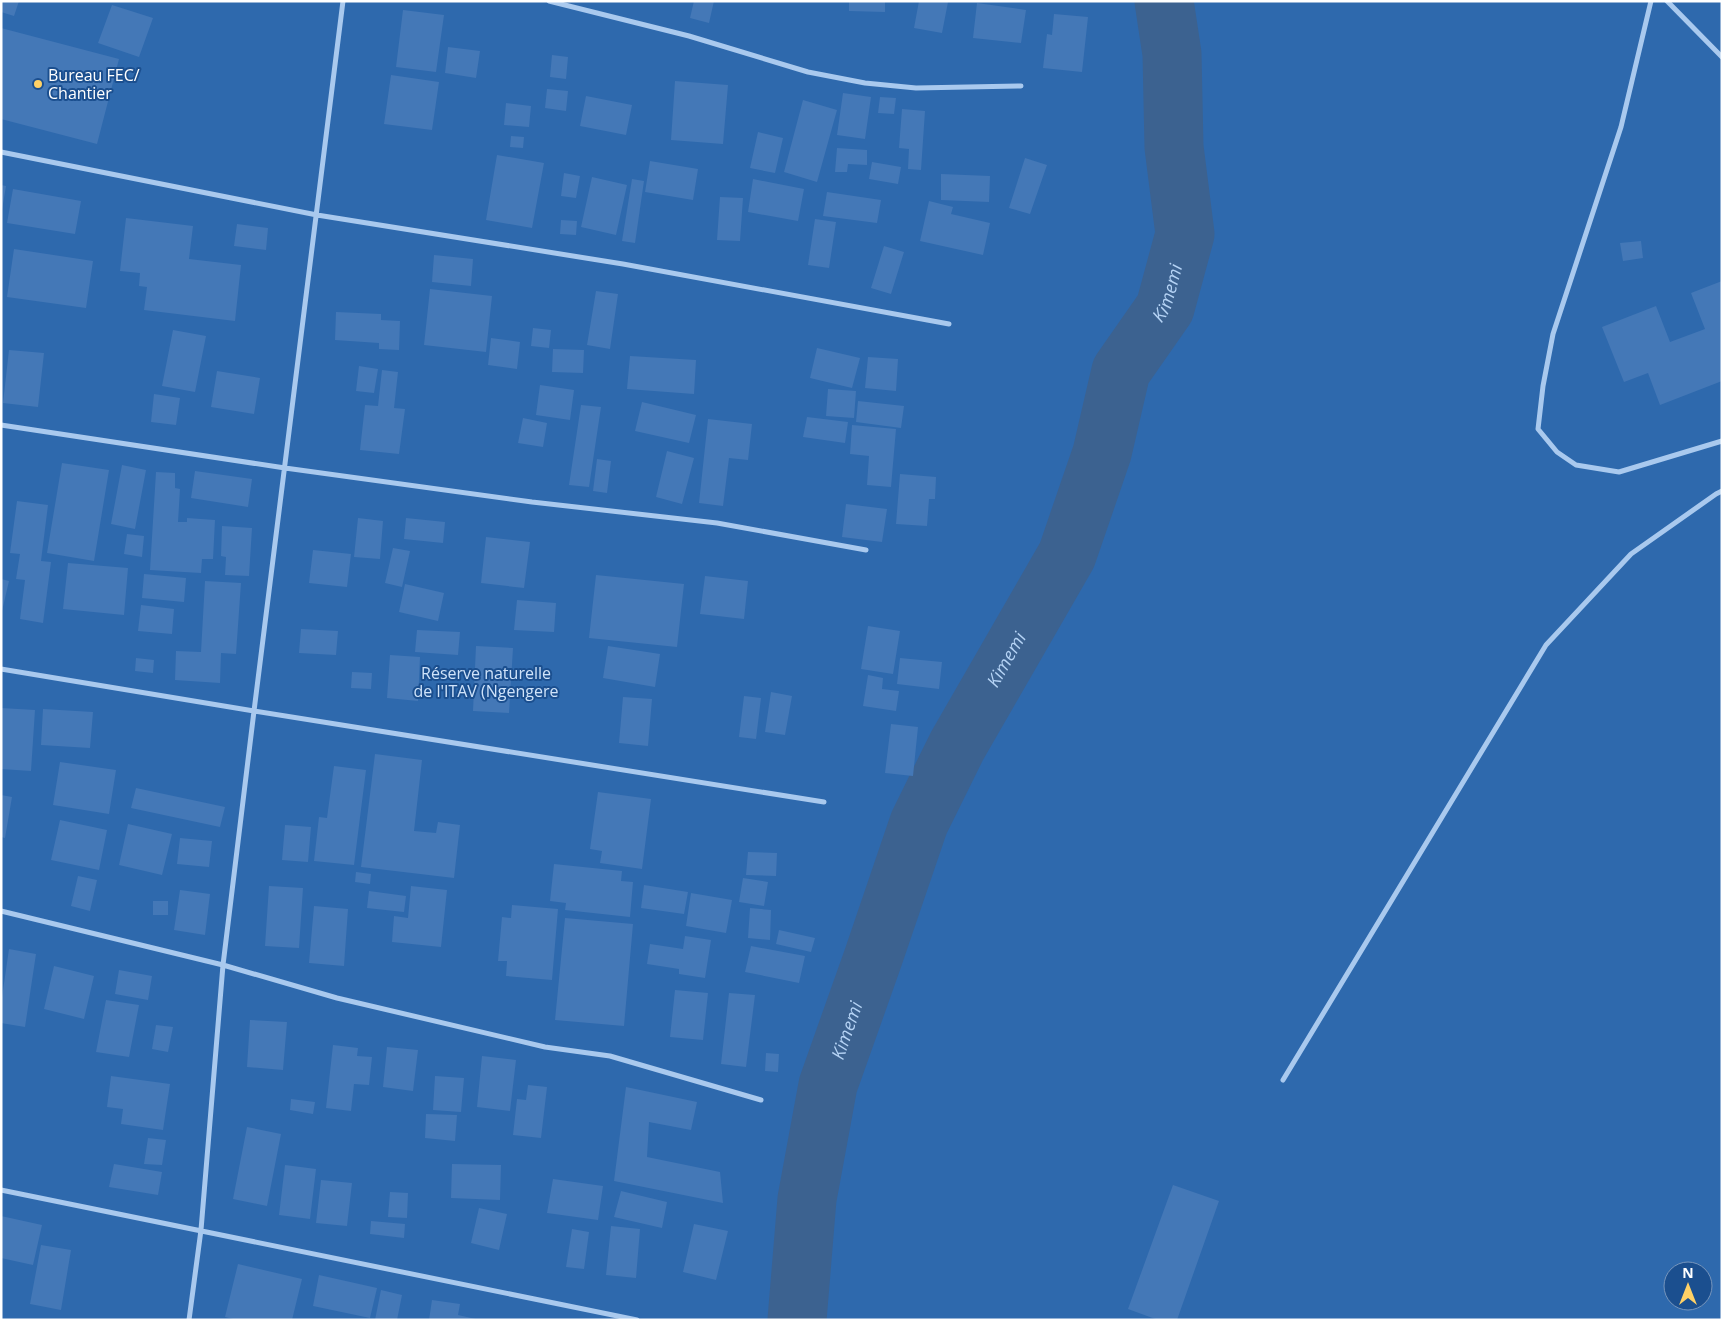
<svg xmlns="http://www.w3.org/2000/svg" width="1723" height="1321" viewBox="0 0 1723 1321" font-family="'Open Sans',sans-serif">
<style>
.green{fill:#2e69ad;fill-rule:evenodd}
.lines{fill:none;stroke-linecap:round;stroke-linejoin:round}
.river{stroke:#3c6290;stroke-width:59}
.building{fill:#4478b7}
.street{stroke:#a9c9ee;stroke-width:5}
.poi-dot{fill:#ffd166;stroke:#1b4f8f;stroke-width:2}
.labels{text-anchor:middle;stroke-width:4;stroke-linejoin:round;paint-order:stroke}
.poi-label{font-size:16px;fill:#fff;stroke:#1b4f8f;text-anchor:start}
.park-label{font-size:16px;fill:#cfe3fa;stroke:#1b4f8f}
.water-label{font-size:18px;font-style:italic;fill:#b5d3f5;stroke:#1b4f8f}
</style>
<rect width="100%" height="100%" fill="#1b4f8f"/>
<path class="green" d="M1,1h1721v1319h-1721zM1673,1271h30v30h-30z"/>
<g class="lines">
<path class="river" id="s1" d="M797,1320l10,-121 21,-114 45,-127 46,-135 38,-77 110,-191 35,-102 19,-82 44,-63 20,-74 -11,-87 -2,-93 -8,-53"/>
</g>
<path class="building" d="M1,1h18l-5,15 -13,-4z
M694,1h20l-5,22 -19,-5z
M849,1h36v11l-36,-1z
M919,1l29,1 -6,31 -28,-5z
M977,3l49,7 -5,33 -48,-5z
M112,5l41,13 -14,39 -41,-14z
M403,10l41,5 -8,57 -40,-5z
M1054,14l34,3 -6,55 -39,-4 4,-34 5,1z
M1,28l118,31 -22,85 -96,-25z
M448,47l32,4 -4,27 -31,-5z
M552,55l16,2 -2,22 -16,-2z
M391,75l48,7 -7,48 -48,-6z
M675,81l53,4 -5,59 -52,-4z
M547,89l21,2 -2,20 -21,-3z
M843,93l28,4 -6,42 -28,-4z
M586,96l46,9 -6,30 -46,-9z
M880,97l16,1 -2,16 -16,-1z
M803,100l34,10 -20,72 -33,-10z
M506,103l25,3 -2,21 -25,-2z
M902,109l23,2 -4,59 -13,-1 1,-20 -10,-1z
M758,132l25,6 -8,35 -25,-5z
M511,136l13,1 -1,11 -13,-1z
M837,148l30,2v15l-19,-1 -1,8h-12z
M497,155l47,8 -12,65 -46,-8z
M1025,158l22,7 -17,49 -21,-6z
M650,161l48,8 -5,31 -48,-8z
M872,162l29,5 -3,17 -29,-5z
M564,173l16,3 -4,22 -15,-2z
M941,174l49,2 -1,26 -48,-2z
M592,177l35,8 -11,50 -35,-8z
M632,179l12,2 -9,62 -13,-2z
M753,179l51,10 -6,32 -50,-9z
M1,185l5,1 -4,24h-1z
M13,189l68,12 -6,33 -68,-11z
M827,192l54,8 -4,23 -54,-7z
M720,197l23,1 -3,43 -23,-1z
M929,201l24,6 -2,7 39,9 -7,32 -63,-14z
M126,218l67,8 -4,33 52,6 -6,56 -91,-11 3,-23 -8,-1 1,-13 -20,-2z
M815,219l21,3 -7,46 -21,-3z
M561,220l16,1 -1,14 -16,-1z
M237,224l31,4 -2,22 -32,-4z
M1641,241l2,17 -20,3 -3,-18z
M884,246l20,6 -13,42 -20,-6z
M14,249l79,12 -7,47 -79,-11z
M434,255l39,4 -2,27 -39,-4z
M1722,281v100l-62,24 -12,-32 -24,9 -22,-55 54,-21 14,36 35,-13 -14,-36z
M430,289l62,7 -6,56 -62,-7z
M596,291l22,3 -8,55 -23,-4z
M336,312l45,2v6l19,1 -1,29 -20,-1v-6l-44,-3z
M533,328l18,2 -2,18 -18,-2z
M173,330l33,6 -11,56 -33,-6z
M491,338l29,4 -3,27 -29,-4z
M817,348l43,10 -8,30 -42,-10z
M553,349l31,1 -1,23 -31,-1z
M9,350l35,3 -6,54 -35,-4z
M630,356l66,4 -2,34 -67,-5z
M868,357l30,2 -2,32 -31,-3z
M359,366l19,3 -4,24 -18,-2z
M382,370l16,2 -4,36 11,1 -6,45 -39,-4 5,-45 13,1z
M217,371l43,7 -6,36 -43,-7z
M540,385l34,5 -4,30 -34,-5z
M828,389l28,2 -2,27 -28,-2z
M154,394l26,4 -4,27 -25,-3z
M858,401l46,5 -3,22 -45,-6z
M642,402l54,13 -7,28 -54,-12z
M581,405l20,2 -12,80 -20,-2z
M807,417l41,5 -3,21 -42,-6z
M523,418l24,5 -4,24 -25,-4z
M708,419l44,5 -4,36 -19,-2 -6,48 -24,-3z
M852,425l44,4 -5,58 -24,-2 2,-29 -19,-2z
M667,451l27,7 -12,46 -26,-7z
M597,459l14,2 -4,32 -14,-2z
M62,463l47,7 -15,91 -47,-8z
M122,465l24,5 -11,59 -24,-5z
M195,471l57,8 -4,28 -57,-9z
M156,472l19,1v15l5,1 -2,33h9v-4l28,2 -2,39h-11l-1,14 -51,-3z
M900,474l36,3 -1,22h-6l-2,27 -31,-2z
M17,501l31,4 -7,56 10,1 -8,61 -23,-4 5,-39 -9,-1 4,-25 -10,-1z
M846,504l41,5 -5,33 -40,-5z
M358,518l25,3 -3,38 -26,-2z
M406,518l39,4 -2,21 -39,-4z
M222,526l30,2 -3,48 -24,-1 1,-18 -5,-1z
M127,534l17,2 -2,21 -18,-3z
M486,537l44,5 -6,46 -43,-5z
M393,548l17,3 -8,36 -17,-4z
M313,550l38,4 -4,33 -38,-4z
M68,563l60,5 -4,47 -61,-6z
M144,574l42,4 -2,24 -42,-4z
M596,575l88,9 -7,63 -88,-9z
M705,576l43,5 -4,38 -44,-5z
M1,579l8,2 -7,30h-1z
M205,581l36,2 -5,71 -15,-1 -1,30 -45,-3 1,-29 25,1z
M405,584l39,9 -6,28 -39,-9z
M517,600l39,3 -2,29 -40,-2z
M141,605l33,4 -2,25 -34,-3z
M868,626l32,5 -7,43 -32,-5z
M301,629l37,2 -2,24 -37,-2z
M417,630l43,2 -2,23 -43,-3z
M476,646l37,2 -4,65 -36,-2z
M608,646l52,8 -5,33 -52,-9z
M390,655l30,2 -2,44 -31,-3z
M136,658l18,2 -1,13 -18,-2z
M900,658l42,4 -3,27 -42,-5z
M352,672l20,1 -1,16 -20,-1z
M868,675l15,3 -1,11 17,2 -3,20 -33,-5z
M771,692l21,4 -7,39 -20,-3z
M744,696l17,2 -5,41 -17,-2z
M623,697l29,2 -4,47 -29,-3z
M1,708l34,2 -4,61 -30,-2z
M43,709l50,3 -3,36 -49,-3z
M891,724l27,3 -5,49 -28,-3z
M375,754l47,6 -8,71 22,2 2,-11 22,3 -6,53 -93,-11z
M60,762l56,8 -7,44 -56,-9z
M334,766l32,4 -12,95 -40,-4 5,-44 8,1z
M136,788l89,19 -5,20 -89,-19z
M598,792l53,7 -9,70 -42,-6 2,-12 -12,-2z
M1,795l11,2 -7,41 -4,-1z
M60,820l47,10 -8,40 -48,-10z
M128,824l44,10 -10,41 -43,-10z
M285,825l26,2 -3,35 -26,-2z
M180,838l32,3 -3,26 -32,-3z
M748,852l29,1 -1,23 -30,-1z
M554,864l68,7 -1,10 12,1 -3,35 -65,-7 1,-7 -16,-2z
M356,872l15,2 -1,10 -15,-2z
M78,876l19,4 -7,31 -19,-5z
M743,878l25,4 -4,24 -25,-4z
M644,885l44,7 -4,22 -43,-6z
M269,886l34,2 -4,60 -34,-2z
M411,886l36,4 -6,57 -49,-5 2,-26 14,2z
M180,890l30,4 -5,41 -31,-5z
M369,891l37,5 -2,16 -37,-4z
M691,893l41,7 -6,33 -40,-7z
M153,901h15v14h-15z
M512,905l46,4 -6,71 -46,-4 1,-15h-9l4,-44 9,1z
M314,906l34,3 -4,57 -35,-3z
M750,908l21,2 -1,30 -22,-2z
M565,918l68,6 -9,102 -69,-6z
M779,930l36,8 -4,14 -35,-8z
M685,936l26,4 -6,38 -26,-4v-5l-32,-5 3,-20 33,5z
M751,946l54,10 -6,27 -54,-11z
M9,949l27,5 -11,73 -24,-4v-19z
M54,966l40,10 -10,43 -40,-10z
M119,970l33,6 -4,24 -33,-6z
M675,990l33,3 -5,47 -33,-3z
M729,993l26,2 -9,72 -25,-3z
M106,1000l33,5 -10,52 -33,-5z
M250,1020l37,2 -4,48 -36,-3z
M156,1025l17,2 -5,25 -16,-3z
M333,1045l25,3 -1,8 15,1 -3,28 -15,-1 -3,27 -25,-3z
M387,1047l31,3 -5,41 -30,-4z
M766,1053l13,1 -1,18 -13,-1z
M482,1056l34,4 -6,51 -33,-4z
M111,1076l59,8 -7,46 -42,-6 2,-15 -16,-2z
M435,1076l29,2 -3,34 -28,-2z
M528,1085l19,2 -6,51 -28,-3 4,-36 9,1z
M626,1087l71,15 -6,28 -42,-8 -2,35 73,15 3,31 -109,-22z
M291,1099l24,3 -2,12 -23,-4z
M426,1114l31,1 -2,26 -30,-3z
M247,1127l34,7 -14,72 -34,-7z
M148,1138l18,2 -4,25 -18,-1z
M114,1164l48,8 -4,23 -49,-8z
M452,1164l49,1 -1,35 -49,-2z
M285,1165l31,4 -6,50 -31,-4z
M553,1179l50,7 -5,34 -51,-7z
M321,1180l31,3 -5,43 -31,-3z
M1173,1185l46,16 -42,119h-19l-30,-11z
M621,1191l46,11 -5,26 -48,-11z
M390,1192l18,1 -1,25 -19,-1z
M479,1208l28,6 -8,36 -28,-7z
M1,1216l41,9 -9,40 -32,-7z
M371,1221l34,3 -1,14 -34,-4z
M694,1224l34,7 -12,49 -33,-8z
M611,1226l29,3 -4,49 -30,-3z
M572,1229l17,3 -5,37 -18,-2z
M41,1245l30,5 -10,60 -31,-6z
M238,1264l64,15 -10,41h-55l-12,-3z
M319,1275l58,13 -7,30 -57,-12z
M381,1290l21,5 -5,25h-22z
M432,1300l28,4 -2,11 22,5h-51z"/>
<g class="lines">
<path class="street" d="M549,1l140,35 119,36 57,11 51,5 105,-2
M1651,1l-30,126 -68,207 -10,52 -5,43 19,23 19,13 43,7 103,-31
M1667,1l55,56
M1,152l316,63 306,49 326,60
M1,425l284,43 247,34 185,21 149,27
M1,669l253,42 570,91
M1,911l222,54 114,33 208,49 65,9 151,44
M1283,1080l263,-435 85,-91 85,-60 6,-3
M1,1190l636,130
M189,1320l12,-90 22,-265 31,-254 89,-710"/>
</g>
<circle class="poi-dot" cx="38" cy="84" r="5"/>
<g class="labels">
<g class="poi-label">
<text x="48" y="81">Bureau FEC/<tspan x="48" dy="18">Chantier</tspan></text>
</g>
<g class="park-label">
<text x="486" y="679">Réserve naturelle<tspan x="486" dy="18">de l'ITAV (Ngengere</tspan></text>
</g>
<g class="water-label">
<text dy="6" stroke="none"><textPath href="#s1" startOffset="1105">Kimemi</textPath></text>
<text dy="6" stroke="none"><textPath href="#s1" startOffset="700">Kimemi</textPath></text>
<text dy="6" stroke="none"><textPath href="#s1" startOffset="295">Kimemi</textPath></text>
</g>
</g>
<rect width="1723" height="1321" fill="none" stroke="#ffffff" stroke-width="5"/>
<g transform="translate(1688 1286)"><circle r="24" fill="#1b4f8f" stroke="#7695bc"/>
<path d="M0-4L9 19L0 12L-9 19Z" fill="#ffd166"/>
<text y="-8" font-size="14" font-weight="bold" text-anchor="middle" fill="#ffffff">N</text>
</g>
</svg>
